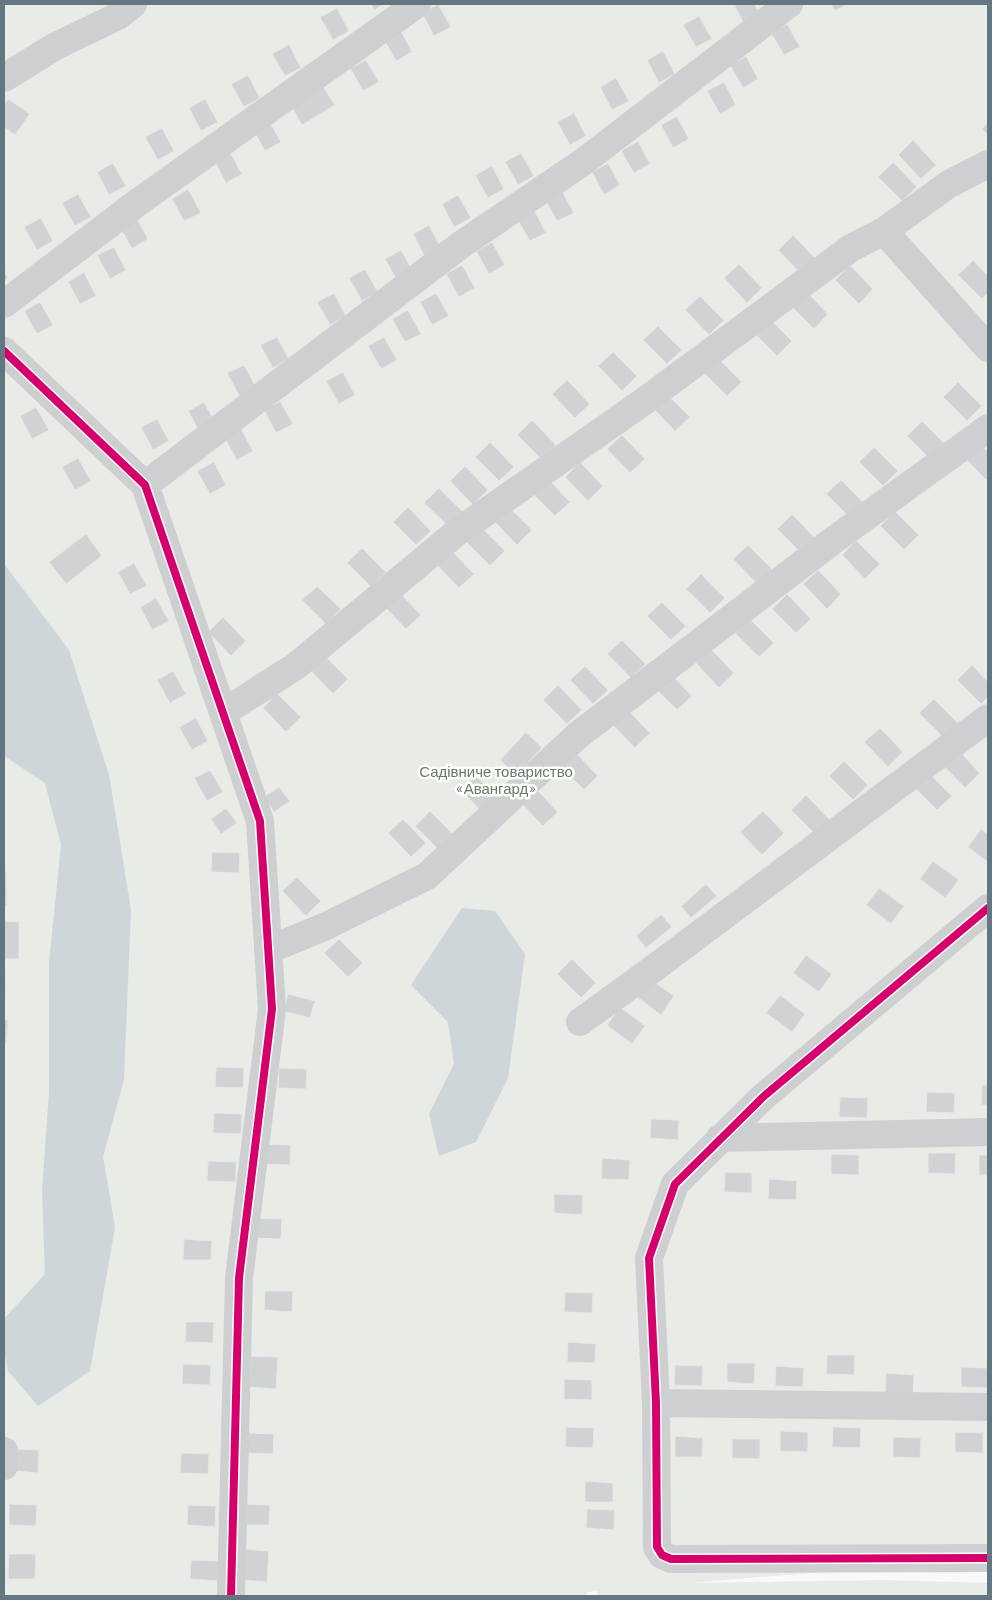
<svg xmlns="http://www.w3.org/2000/svg" width="992" height="1600" viewBox="0 0 992 1600" font-family="Barlow,sans-serif">
<style>
.green{fill:#e8ebe6}
.water{fill:#ced6d9}
.building{fill:#d0d2d3;stroke:#e8e8e8}
.lines{fill:none;stroke-linecap:round;stroke-linejoin:round}
.minor{stroke:#cecfd0;stroke-width:28}
.cycleway-casing{stroke:#fff;stroke-width:11}
.cycleway{stroke:#d6006c;stroke-width:8}
.labels{text-anchor:middle;stroke-width:5;stroke-linejoin:round;paint-order:stroke}
.park-label{font-size:15px;fill:#687a64;stroke:#fff}
</style>
<rect width="100%" height="100%" fill="#f9f9f9"/>
<path class="green" d="M4,4h984v1554l-298,25 194,-3 104,3v13h-391v-5l-10,1 -1,4h-582z"/>
<path class="water" d="M4,564l65,86 40,125 22,135 -7,169 -21,78 12,70 -25,144 -52,35 -30,-35 -4,-20v-32l41,-45 -3,-83 7,-99v-129l12,-118 -16,-62 -41,-27z
M462,908l33,3 30,43 -17,124 -32,64 -37,14 -10,-42 25,-50 -6,-42 -37,-37z"/>
<path class="building" d="M371,4h13l-10,6z
M438,4l13,23 -17,9 -12,-23z
M734,4h20l6,9 -17,9z
M831,4h17l-13,7z
M337,8l12,23 -16,9 -13,-23z
M699,16l13,23 -16,8 -13,-22z
M787,24l13,23 -16,8 -13,-22z
M400,29l12,23 -16,9 -13,-23z
M289,44l12,24 -16,8 -13,-22z
M663,51l12,23 -16,9 -12,-23z
M746,56l12,23 -15,9 -13,-23z
M366,60l13,22 -16,9 -13,-23z
M248,75l12,23 -16,9 -13,-23z
M616,78l13,23 -17,9 -12,-23z
M724,82l12,23 -16,9 -13,-23z
M322,85l13,20 -33,20 -12,-21z
M8,99l22,15 -15,21 -11,-8v-22z
M205,99l13,23 -17,9 -12,-23z
M574,113l12,23 -16,9 -13,-23z
M677,116l12,23 -16,9 -12,-23z
M268,119l13,23 -16,9 -13,-23z
M988,122v13l-6,-6z
M162,128l12,23 -16,9 -13,-23z
M913,140l23,25 -15,14 -23,-24z
M638,141l12,23 -16,9 -13,-22z
M230,152l12,22 -16,9 -12,-23z
M521,153l13,23 -16,9 -13,-23z
M893,162l24,25 -15,14 -24,-24z
M113,163l13,23 -17,9 -12,-23z
M608,163l12,22 -16,10 -12,-23z
M492,166l12,23 -16,9 -13,-23z
M188,189l13,24 -17,8 -12,-22z
M561,189l13,24 -17,8 -12,-22z
M78,194l13,23 -16,9 -13,-23z
M458,195l13,23 -17,9 -12,-23z
M534,209l12,24 -16,8 -13,-22z
M136,217l12,22 -16,10 -13,-24z
M41,218l12,23 -16,9 -13,-23z
M429,225l12,23 -16,9 -12,-23z
M793,235l23,24 -15,15 -23,-24z
M492,242l13,23 -16,9 -13,-23z
M114,247l12,23 -16,9 -13,-24z
M401,250l13,23 -16,9 -13,-23z
M973,260l15,16v17l-6,6 -24,-24z
M739,264l23,24 -15,15 -23,-25z
M462,265l13,23 -16,9 -13,-23z
M850,265l23,24 -14,15 -24,-24z
M365,269l13,23 -16,9 -13,-23z
M4,270l4,8 -4,3z
M84,272l12,24 -16,8 -12,-22z
M805,290l23,24 -14,15 -24,-24z
M334,293l12,23 -16,9 -13,-23z
M436,293l13,23 -17,9 -12,-23z
M700,296l24,24 -15,15 -24,-25z
M40,302l13,23 -16,9 -13,-23z
M408,310l13,24 -16,8 -13,-23z
M768,317l24,24 -15,15 -24,-24z
M658,326l24,24 -15,14 -24,-24z
M277,337l12,22 -16,9 -13,-23z
M384,337l13,23 -16,9 -13,-23z
M613,352l24,24 -15,15 -24,-25z
M718,358l24,24 -15,14 -24,-24z
M244,365l12,22 -16,10 -13,-24z
M343,372l12,23 -16,9 -13,-23z
M567,380l23,24 -15,14 -23,-24z
M958,382l24,24 -15,15 -24,-24z
M666,393l24,24 -15,14 -23,-24z
M280,401l13,23 -17,9 -12,-23z
M204,402l13,24 -16,8 -13,-23z
M36,407l13,23 -17,9 -12,-23z
M157,419l12,22 -16,9 -12,-23z
M532,420l24,25 -15,14 -24,-24z
M922,421l24,24 -15,15 -24,-24z
M241,428l12,23 -16,9 -13,-23z
M622,435l23,24 -15,14 -23,-24z
M978,441l10,11v26l-2,2 -23,-24z
M490,442l24,25 -15,14 -24,-24z
M874,447l24,24 -15,15 -24,-24z
M78,458l13,23 -16,9 -13,-23z
M214,462l12,23 -16,9 -13,-23z
M580,462l23,24 -15,15 -23,-24z
M465,466l23,24 -15,15 -23,-24z
M546,477l24,25 -15,14 -24,-24z
M841,480l24,24 -15,14 -24,-24z
M439,488l24,24 -15,14 -24,-23z
M508,506l24,24 -15,15 -23,-24z
M408,507l23,24 -15,14 -23,-23z
M895,511l24,24 -15,15 -24,-24z
M792,514l23,24 -14,15 -24,-24z
M481,527l24,24 -15,15 -24,-24z
M86,534l16,22 -36,28 -17,-22z
M856,540l24,24 -15,15 -23,-24z
M748,545l24,24 -15,15 -24,-25z
M362,548l24,24 -15,15 -24,-24z
M451,550l23,24 -15,14 -23,-24z
M134,563l13,23 -17,8 -12,-22z
M818,570l23,24 -14,15 -24,-25z
M701,574l24,24 -15,15 -24,-24z
M317,586l24,23 -15,15 -24,-24z
M398,591l23,24 -15,14 -23,-24z
M787,594l24,25 -15,14 -24,-24z
M156,598l13,23 -17,9 -12,-23z
M662,602l24,24 -15,14 -24,-24z
M223,617l23,24 -15,15 -23,-24z
M750,619l24,24 -15,14 -24,-24z
M622,640l24,24 -15,14 -24,-24z
M711,649l23,24 -15,15 -23,-25z
M324,655l24,24 -15,15 -23,-24z
M972,665l16,17v15l-7,7 -24,-24z
M585,666l23,24 -15,14 -23,-24z
M173,671l13,23 -16,9 -13,-23z
M669,672l23,24 -15,14 -24,-24z
M558,685l24,25 -15,14 -24,-24z
M277,693l24,24 -15,15 -23,-24z
M934,699l24,24 -15,14 -24,-24z
M627,709l23,24 -15,15 -23,-24z
M196,718l12,23 -16,9 -13,-23z
M880,728l23,24 -15,15 -24,-25z
M526,732l16,16 -26,27 -16,-15z
M957,749l23,24 -15,15 -23,-24z
M575,752l23,24 -14,14 -24,-24z
M844,761l24,24 -15,15 -24,-24z
M210,770l13,22 -16,9 -13,-23z
M928,772l24,24 -15,14 -24,-24z
M476,776l24,24 -15,15 -23,-24z
M279,787l11,14 -16,11 -10,-15z
M535,788l23,24 -15,14 -23,-24z
M806,795l24,25 -15,14 -24,-24z
M226,808l11,15 -16,11 -10,-15z
M430,811l24,24 -15,15 -24,-24z
M763,811l21,22 -22,22 -22,-23z
M403,819l23,24 -15,14 -23,-24z
M981,829l7,5v28l-20,-15z
M212,852l28,1 -1,20 -28,-1z
M933,861l26,19 -14,18 -25,-19z
M4,871h2l1,35h-3z
M297,877l24,24 -15,15 -24,-25z
M706,884l11,12 -26,22 -10,-12z
M879,888l25,18 -13,18 -25,-19z
M661,914l11,13 -26,21 -10,-12z
M4,921l15,1v37h-15z
M339,939l24,24 -15,14 -24,-24z
M806,955l26,19 -13,18 -26,-19z
M572,959l24,24 -15,15 -24,-24z
M4,967l2,25h-2z
M649,978l25,18 -13,19 -25,-19z
M288,994l27,7 -5,17 -27,-7z
M780,995l25,19 -13,18 -26,-19z
M620,1007l25,19 -13,18 -25,-19z
M4,1019l4,1 -2,23 -2,-1z
M216,1067l28,1 -1,20 -28,-1z
M279,1068l28,1 -1,20 -28,-1z
M982,1085h6v20h-7z
M927,1092l28,1 -1,20 -28,-1z
M840,1097l28,1 -1,20 -28,-1z
M214,1113l28,1 -1,20 -28,-1z
M651,1119l28,1 -1,20 -28,-2z
M263,1144l28,1 -1,20 -28,-1z
M928,1153h28l-1,21 -27,-1z
M831,1154l28,1v20l-28,-1z
M979,1155h9v20h-9z
M602,1158l28,2 -1,20 -28,-1z
M208,1161l28,1v20l-29,-1z
M725,1172l27,1v20l-28,-1z
M769,1179l28,2 -1,19 -28,-1z
M554,1194l29,1 -1,20 -28,-2z
M254,1218l28,1 -1,20 -28,-1z
M184,1239l28,2 -1,19h-28z
M265,1291h28l-1,21 -28,-2z
M565,1292l28,1 -1,20 -28,-1z
M186,1322h28l-1,21 -28,-1z
M568,1342l28,2 -1,19 -28,-1z
M827,1355h28l-1,20 -28,-1z
M251,1356l27,1 -2,32 -27,-2z
M727,1363h28l-1,21 -27,-2z
M183,1364l28,1 -1,20 -28,-1z
M675,1365l28,1 -1,20 -28,-1z
M776,1366l28,2 -1,19 -28,-1z
M961,1367l27,1v20l-27,-1z
M886,1373l28,2 -1,19 -28,-1z
M564,1379l28,1v20l-28,-1z
M566,1427l28,1 -1,20 -28,-1z
M833,1427l28,1 -1,20 -28,-1z
M780,1431l28,1v20l-28,-1z
M955,1432l28,1v20l-28,-1z
M246,1433l28,1 -1,20 -28,-1z
M675,1436l28,2 -1,19h-27z
M893,1437l28,1 -1,20 -27,-1z
M732,1439h28v20l-28,-1z
M16,1449l23,1 -1,23 -24,-2z
M181,1453l28,1 -1,20 -28,-1z
M585,1481l28,2v19h-28z
M9,1504l28,1 -1,21 -27,-1z
M242,1504l28,1 -1,20h-27z
M188,1505l28,1 -1,21 -28,-2z
M587,1509l28,1 -1,20 -28,-2z
M242,1549l27,2 -2,31 -27,-2z
M9,1554h27l-1,25h-27z
M191,1560l28,1 -1,20 -28,-2z"/>
<g class="lines">
<path class="minor" d="M4,78l50,-31 64,-31 15,-12
M884,231l65,-47 39,-20
M4,304l133,-101 280,-199
M4,351l141,134 115,336 12,188 -33,269 -8,318
M145,485l317,-241 121,-82 206,-158
M224,712l72,-46 160,-133 187,-131 208,-154 33,-17 104,117
M988,908l-225,189 -88,87 -26,74 7,145 1,144 5,8 9,4 317,-1
M268,950l56,-23 103,-51 150,-140 254,-194 157,-114
M580,1022l77,-56 331,-248
M720,1138l268,-6
M656,1403l332,4
M4,1451v15"/>
<g class="cycleway-casing">
<path id="cycleway" d="M4,351l141,134 115,336 12,188 -33,269 -8,318
M988,908l-225,189 -88,87 -26,74 7,145 1,144 5,8 9,4 317,-1"/>
</g>
<use href="#cycleway" class="cycleway"/>
</g>
<g class="labels">
<g class="park-label">
<text x="496" y="777">Садівниче товариство<tspan x="496" dy="17">«Авангард»</tspan></text>
</g>
</g>
<rect width="992" height="1600" fill="none" stroke="#657683" stroke-width="10"/>
</svg>
